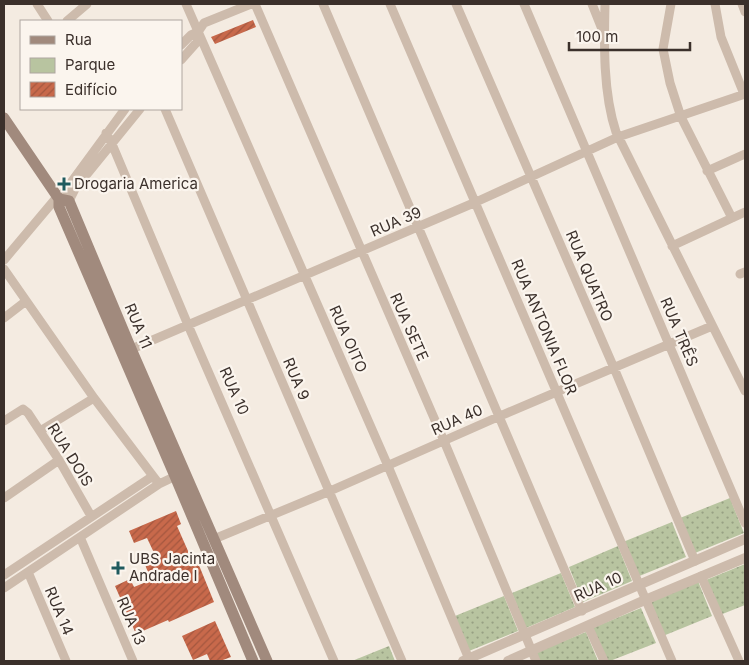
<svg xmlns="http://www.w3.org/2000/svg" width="749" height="665" viewBox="0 0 749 665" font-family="Inter,sans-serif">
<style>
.green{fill:url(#green-dots)}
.building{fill:url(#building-hatch)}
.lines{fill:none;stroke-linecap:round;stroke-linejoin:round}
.minor{stroke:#cdbbac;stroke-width:9}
.tertiary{stroke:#cdbbac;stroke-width:10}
.secondary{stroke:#a18a7d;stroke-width:11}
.poi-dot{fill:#1f5a5e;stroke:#fbf5ee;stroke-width:2}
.labels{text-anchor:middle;stroke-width:4.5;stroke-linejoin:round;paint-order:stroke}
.poi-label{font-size:15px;fill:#3b302b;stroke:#fbf5ee;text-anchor:start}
.street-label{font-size:15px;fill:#3b302b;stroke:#fbf5ee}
</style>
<defs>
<pattern id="green-dots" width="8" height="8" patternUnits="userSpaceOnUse" patternTransform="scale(1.25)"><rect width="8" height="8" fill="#b8c4a0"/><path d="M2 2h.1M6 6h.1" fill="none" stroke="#97a083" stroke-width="1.8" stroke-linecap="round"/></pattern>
<pattern id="building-hatch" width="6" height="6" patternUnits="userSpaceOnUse" patternTransform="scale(1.25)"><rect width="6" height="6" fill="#c8694b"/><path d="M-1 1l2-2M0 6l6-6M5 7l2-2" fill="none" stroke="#a4573f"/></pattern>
</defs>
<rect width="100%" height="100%" fill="#f4ebe1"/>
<path class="green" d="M730,498l14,35 -49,20 -15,-35z
M672,522l14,35 -49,20 -14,-35z
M618,546l14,35 -49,21 -14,-35z
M745,564v41l-25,10 -14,-35z
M561,573l14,34 -49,21 -14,-35z
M698,581l14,35 -49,20 -14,-35z
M504,596l14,35 -49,20 -14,-35z
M641,608l15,35 -46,18h-5l-13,-33z
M586,632l12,29h-58l-4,-9z
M389,646l6,15h-43z"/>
<path class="building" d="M253,20l3,7 -41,17 -4,-7z
M176,511l5,13 -4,2 15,34 4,-2 18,44 -45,20 -1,-2 -32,14 -21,-48 15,-7 4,8 17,-7 -7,-18 12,-5 -9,-19 -13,5 -5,-12z
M215,621l16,36 -11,4h-10l-3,-7 -14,6 -11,-24z"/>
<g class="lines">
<path class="minor" d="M37,4l11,17
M186,4l202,462 81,193
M255,4l189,437 92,220
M323,4l259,607
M390,4l282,657
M456,4l158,364 81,193
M524,4l221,519
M592,4l10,25
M605,4c-1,40 -2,89 11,128l129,259
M671,4l-8,45 7,34 11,34 51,101
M715,4l6,33 23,57
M742,4l3,8
M67,21l20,-17
M198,32l6,-9 47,-19
M181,45l10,-10 7,-3
M181,60l16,-18 1,-10
M165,109l237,552
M106,133l6,11 76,181 146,336
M707,171l38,-17
M59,199l66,-90
M69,201l6,-12 65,-80
M672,246l73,-34
M4,260l53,-63
M4,269l90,129 65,86
M740,274l5,-2
M4,318l22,-17
M127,351l349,-149 142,-65 127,-43
M4,421l19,-12 5,4 31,47 32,56
M40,431l54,-33
M4,498l55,-38
M80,537l53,124
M214,539l116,-48 170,-75 212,-90
M28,572l38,89
M4,575l149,-99
M701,576l38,85
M4,588l155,-104 21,-10
M588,626l16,35"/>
<path class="tertiary" d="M463,661l282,-122
M508,661l137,-61 100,-42"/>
<path class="secondary" d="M4,118l55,81
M59,199l10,2 62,148 136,312
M59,199v8l116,269 78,185"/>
</g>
<g class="poi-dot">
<path d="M61.5 176.5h5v5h5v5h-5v5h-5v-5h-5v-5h5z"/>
<path d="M115.5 560.5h5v5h5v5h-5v5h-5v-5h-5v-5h5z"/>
</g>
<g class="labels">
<g class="poi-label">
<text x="74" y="189">Drogaria America</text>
<text x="129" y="564">UBS Jacinta<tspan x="129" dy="17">Andrade I</tspan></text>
</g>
<g class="street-label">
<text transform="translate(396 222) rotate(-23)" y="5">RUA 39</text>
<text transform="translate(589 276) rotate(67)" y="5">RUA QUATRO</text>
<text transform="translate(138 326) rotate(67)" y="5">RUA 11</text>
<text transform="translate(409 327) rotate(66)" y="5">RUA SETE</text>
<text transform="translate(544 327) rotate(67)" y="5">RUA ANTONIA FLOR</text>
<text transform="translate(679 332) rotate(67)" y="5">RUA TRÊS</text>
<text transform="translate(348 339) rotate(66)" y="5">RUA OITO</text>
<text transform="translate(296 379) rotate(67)" y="5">RUA 9</text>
<text transform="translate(234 391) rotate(66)" y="5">RUA 10</text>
<text transform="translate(457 420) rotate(-24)" y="5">RUA 40</text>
<text transform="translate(70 455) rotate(58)" y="5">RUA DOIS</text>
<text transform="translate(598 587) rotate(-24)" y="5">RUA 10</text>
<text transform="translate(59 611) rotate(67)" y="5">RUA 14</text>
<text transform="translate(131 621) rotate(67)" y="5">RUA 13</text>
</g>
</g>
<rect width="749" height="665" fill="none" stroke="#3b302b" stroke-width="10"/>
<rect x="20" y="20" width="162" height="90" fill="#fbf5ee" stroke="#aea6a0"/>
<rect x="30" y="36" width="25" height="8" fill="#a18a7d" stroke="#aea6a0"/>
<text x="65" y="45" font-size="15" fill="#3b302b">Rua</text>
<rect x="30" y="58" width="25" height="15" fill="#b8c4a0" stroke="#aea6a0"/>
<text x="65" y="70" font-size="15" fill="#3b302b">Parque</text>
<rect x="30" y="82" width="25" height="15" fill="url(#building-hatch)" stroke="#aea6a0"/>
<text x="65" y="95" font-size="15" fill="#3b302b">Edifício</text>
<path d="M569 42v8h121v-8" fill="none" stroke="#3b302b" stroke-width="2.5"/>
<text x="576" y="42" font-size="15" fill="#3b302b" stroke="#fbf5ee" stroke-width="4" paint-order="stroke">100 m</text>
</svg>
